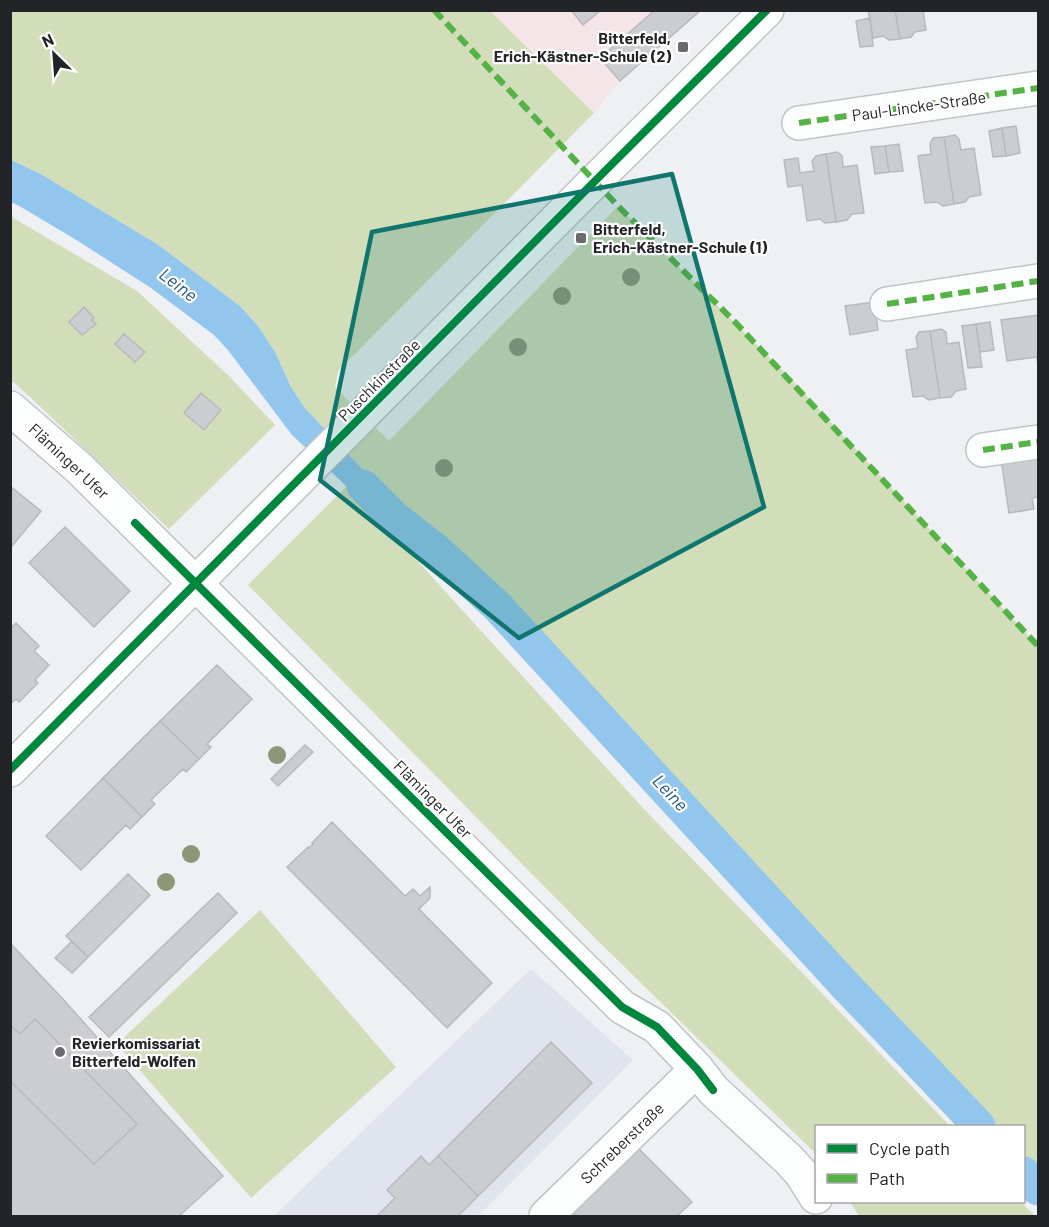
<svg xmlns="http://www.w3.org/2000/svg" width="1049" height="1227" viewBox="0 0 1049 1227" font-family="Barlow,sans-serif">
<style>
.built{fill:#dfe4ee}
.industrial{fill:#f4e6e8}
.green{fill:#d2ddb9}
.water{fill:#92c6ec}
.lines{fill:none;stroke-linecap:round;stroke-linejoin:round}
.canal{stroke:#92c6ec;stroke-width:33}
.building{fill:#cbcdd0;stroke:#b8b9bc;stroke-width:1.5}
.minor-casing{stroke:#c2c3c7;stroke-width:36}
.minor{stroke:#fcfdfd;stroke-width:33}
.quiet{stroke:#55b245;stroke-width:6;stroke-dasharray:12 6;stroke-linecap:butt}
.cycleway-casing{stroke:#fff;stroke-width:11}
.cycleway{stroke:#00873e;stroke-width:8}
.tree{fill:#8f9678}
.marked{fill:#0f766e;fill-opacity:0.2;stroke:#0f766e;stroke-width:4.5;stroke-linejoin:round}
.poi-dot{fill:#6a6b6f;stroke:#fff;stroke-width:2}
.labels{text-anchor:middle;stroke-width:4.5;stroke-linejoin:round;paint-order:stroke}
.poi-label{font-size:16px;font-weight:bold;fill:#232427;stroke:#fff;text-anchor:start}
.street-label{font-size:16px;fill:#232427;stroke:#fff}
.water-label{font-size:18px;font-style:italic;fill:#23587c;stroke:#fff}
</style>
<rect width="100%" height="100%" fill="#eef0f4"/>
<path class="built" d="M531,969l102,91 -155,156h-204z"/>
<path class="industrial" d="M490,11h211l-81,70 -26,32z"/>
<path class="green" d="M11,11h479l104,102 -256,258 -3,16 54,54 229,-235 170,170 250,270v543l-14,-16v-47h-45l-440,-467 -235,-252 -13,-20 -16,-35 -17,-26 -18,-20 -83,-62 -118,-71 -28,-13z
M10,216l127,75 93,86 45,48 -106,104 -141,-134 -17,-15z
M348,485l295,323 307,318h-134v28l-220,-215 -348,-354z
M260,910l136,157 -145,131 -134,-154z
M850,1202h171l14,14h-176z"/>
<path class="water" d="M11,160l28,13 118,71 83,62 18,20 17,26 16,35 13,20 60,64 39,37 -18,17 -42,-42 -51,-48 -64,-85 -14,-15 -63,-47 -73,-47 -57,-34 -10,-5z"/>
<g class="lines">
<path class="canal" d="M363,486l31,31 41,32 62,57 347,378 135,142
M1024,1173l14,16"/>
</g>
<path class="building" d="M571,10h30l-18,15z
M655,10h46l-81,71 -20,-23z
M868,10h27l5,29 -11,1 -6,-4 -10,2z
M895,10h28l3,20 -11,2 -4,5 -11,2z
M870,18l3,28 -13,1 -4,-26z
M1016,126l4,27 -14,3 -4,-28z
M1002,128l4,28 -13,1 -4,-26z
M955,135l4,4 2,11 13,-2 7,47 -12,2 -4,5 -11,2 -10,-67z
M944,137l10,67 -11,2 -6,-4 -12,1 -7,-47 13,-2 -1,-10 3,-6z
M899,144l4,27 -14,1 -4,-26z
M885,146l4,26 -14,2 -4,-27z
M837,152l5,4 1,11 14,-2 7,48 -12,1 -5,6 -11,2 -10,-68z
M826,154l10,68 -11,1 -5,-4 -13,2 -5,-36 -14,2 -4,-27 14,-2 2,15 14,-2 -2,-10 4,-5z
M874,302l4,28 -28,5 -5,-29z
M84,307l10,11 -2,2 4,4 -14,11 -13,-13z
M1038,315v52l-1,-10 -30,4 -6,-41z
M990,322l4,28 -14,2 -4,-28z
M976,324l6,43 -14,1 -6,-42z
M941,329l5,3 1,12 12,-2 7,47 -10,2 -5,6 -11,1 -10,-67z
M930,331l10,67 -11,2 -6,-4 -10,1 -7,-47 12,-2 -2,-11 3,-5z
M124,334l21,18 -10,10 -20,-18z
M201,393l20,17 -17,20 -20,-17z
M1038,454v43l-6,1 2,11 -25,4 -8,-54z
M10,486l31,25 -29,35 -2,-1z
M65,527l65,64 -36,36 -65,-64z
M16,623l23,23 -5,5 15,14 -14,15 3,3 -19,19 -3,-3 -6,5v-75z
M217,665l35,34 -45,45 4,3 -12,12 -39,-38z
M160,721l39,38 -13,13 -3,-3 -32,31 4,4 -13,13 -39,-39z
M305,745l8,7 -35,34 -7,-7z
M103,778l39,39 -12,12 -4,-4 -45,45 -35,-34z
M332,822l73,74 8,-7 7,7 10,-9v11l-11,11 73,74 -45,45 -160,-161 21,-20 1,1 4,-4 -1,-1z
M128,874l22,21 -62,62 -22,-21z
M218,893l19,20 -128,124 -20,-20z
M72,941l16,16 -16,16 -17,-15z
M10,943l52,55 96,108 65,70 -44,40h-169z
M35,1019l102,105 -43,40 -84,-83v-56l10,9z
M551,1042l41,41 -114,113 -40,-40z
M638,1148l54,54 -15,14h-100l-4,-3z
M421,1156l8,9 9,-9 40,40 -20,20h-81l18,-18 -8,-8z"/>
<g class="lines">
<g class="minor-casing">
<path id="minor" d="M799,123l239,-35
M887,304l151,-23
M10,408l69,60 543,539 35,20 40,42 16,21 75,69 13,14 15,24
M983,450l55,-8
M10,770l585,-589 172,-171
M546,1216l151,-147"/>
</g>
<use href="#minor" class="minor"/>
<path class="quiet" d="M434,10l184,196 117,116 303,324
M799,123l239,-35
M887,304l151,-23
M983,450l55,-8"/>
<g class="cycleway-casing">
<path id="cycleway" d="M135,523l487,484 35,20 40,42 16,21
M10,770l585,-589 172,-171"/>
</g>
<use href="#cycleway" class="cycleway"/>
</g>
<g class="tree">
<circle cx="631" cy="277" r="9"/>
<circle cx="562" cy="296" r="9"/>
<circle cx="518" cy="347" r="9"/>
<circle cx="444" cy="468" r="9"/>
<circle cx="277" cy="755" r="9"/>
<circle cx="191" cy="854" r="9"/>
<circle cx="166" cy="882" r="9"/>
</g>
<path class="marked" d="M672,174l92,333 -245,131 -199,-158 52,-248z"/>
<g class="poi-dot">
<rect x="677" y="41" width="12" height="12" rx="3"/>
<rect x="575" y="232" width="12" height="12" rx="3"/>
<circle cx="60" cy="1052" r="6"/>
</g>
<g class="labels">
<g class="poi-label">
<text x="671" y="44" text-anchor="end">Bitterfeld,<tspan x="671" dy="18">Erich-Kästner-Schule (2)</tspan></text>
<text x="593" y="235">Bitterfeld,<tspan x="593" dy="18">Erich-Kästner-Schule (1)</tspan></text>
<text x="72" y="1049">Revierkomissariat<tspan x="72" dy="18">Bitterfeld-Wolfen</tspan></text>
</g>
<g class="street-label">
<text transform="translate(919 106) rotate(-8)" y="6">Paul-Lincke-Straße</text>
<text transform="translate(379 380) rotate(-45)" y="6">Puschkinstraße</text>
<text transform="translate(69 461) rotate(43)" y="6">Fläminger Ufer</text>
<text transform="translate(433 799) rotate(45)" y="6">Fläminger Ufer</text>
<text transform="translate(622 1143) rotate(-44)" y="6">Schreberstraße</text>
</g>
<g class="water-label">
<text transform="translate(178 285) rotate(38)" y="6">Leine</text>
<text transform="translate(670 793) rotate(47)" y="6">Leine</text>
</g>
</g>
<rect width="1049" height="1227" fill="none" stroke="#232427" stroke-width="24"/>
<rect x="815" y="1125" width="210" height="78" fill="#ffffff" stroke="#a7a7a9" stroke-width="1.5"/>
<rect x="827" y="1144" width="30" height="9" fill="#00873e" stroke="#a7a7a9" stroke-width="1.5"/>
<text x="869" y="1155" font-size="18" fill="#232427">Cycle path</text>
<rect x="827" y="1174" width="30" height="9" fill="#55b245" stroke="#a7a7a9" stroke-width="1.5"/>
<text x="869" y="1185" font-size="18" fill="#232427">Path</text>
<g transform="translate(54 54) rotate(335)" stroke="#ffffff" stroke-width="4.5" paint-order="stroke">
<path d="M0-4.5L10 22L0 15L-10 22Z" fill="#232427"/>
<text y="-9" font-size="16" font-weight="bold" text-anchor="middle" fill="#232427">N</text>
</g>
</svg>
